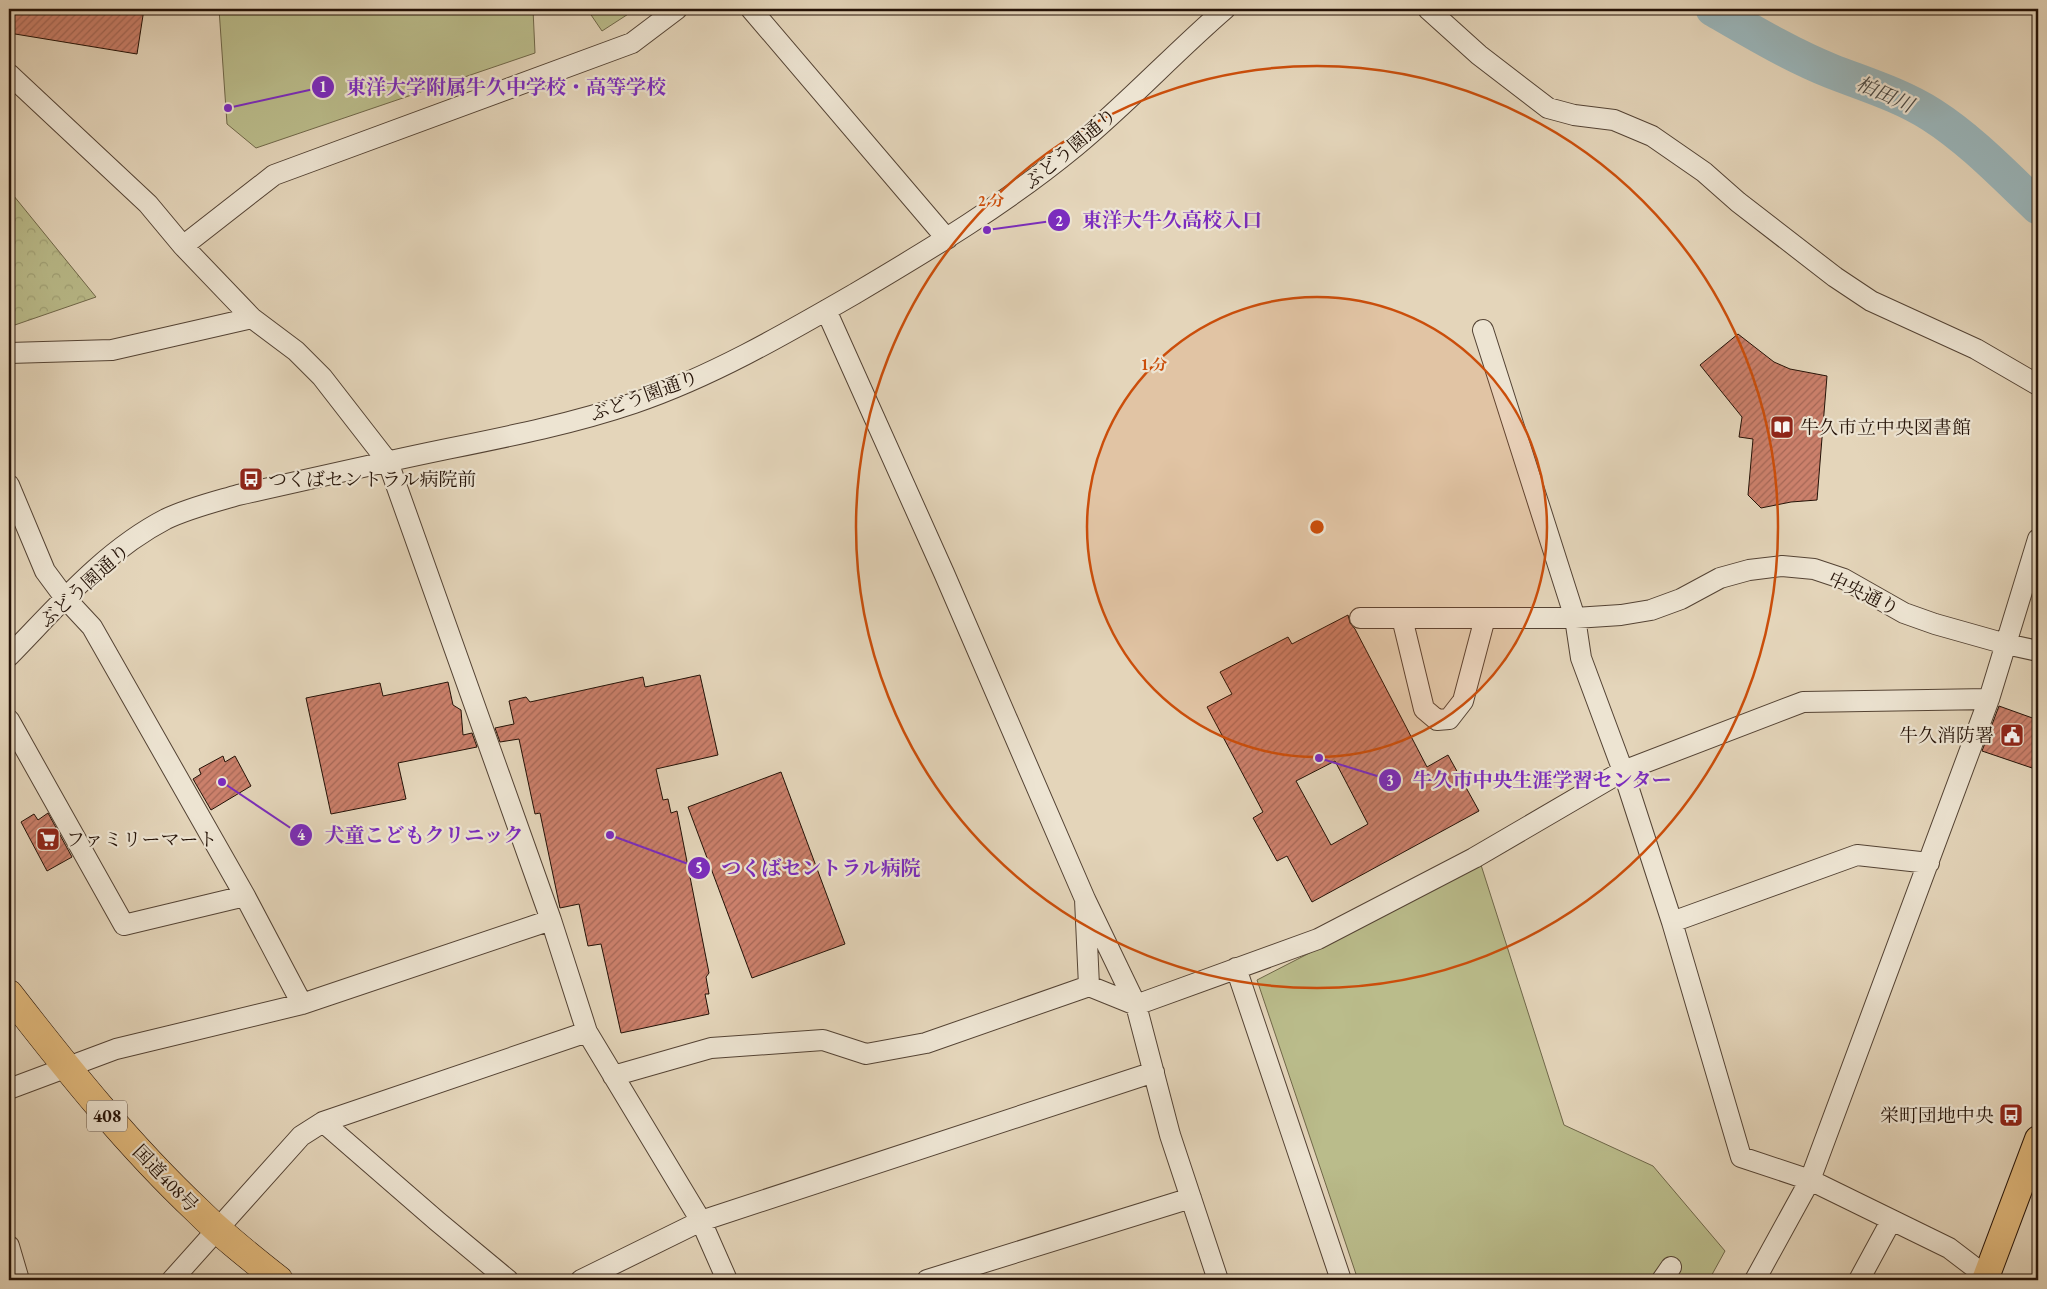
<svg xmlns="http://www.w3.org/2000/svg" width="2047" height="1289" viewBox="0 0 2047 1289" font-family="'EB Garamond','Noto Serif JP',serif">
<style>
.green{fill:#babc8b;stroke:#6f6749}
.forest{fill:url(#forest-crowns);stroke:#6f6749}
.water{fill:url(#water-rules);stroke:#6b7473}
.lines{fill:none;stroke-linecap:round;stroke-linejoin:round}
.river{stroke:#9ab6bb;stroke-width:35}
.building{fill:url(#building-hatch);stroke:#241207;fill-rule:evenodd}
.minor-casing{stroke:#544334;stroke-width:22}
.major-casing{stroke:#241207;stroke-width:28}
.highway-casing{stroke:#241207;stroke-width:29}
.minor{stroke:#ede4d2;stroke-width:20}
.major{stroke:#e2ba7d;stroke-width:26}
.highway{stroke:#e2ba7d;stroke-width:28}
.ring{fill:none;stroke:#cb4e0b;stroke-width:2.5}
.labels{text-anchor:middle;stroke-width:4.5;stroke-linejoin:round;paint-order:stroke}
.shield{fill:#ede4d2;stroke:#605144;stroke-width:1}
.shield-label{font-size:18px;font-weight:bold;fill:#241207}
.street-label{font-size:19px;fill:#241207;stroke:#ede4d2}
.poi-label{font-size:19px;fill:#241207;stroke:#ede4d2;text-anchor:start}
.water-label{font-size:20px;font-style:italic;fill:#4d4b46;stroke:#ede4d2}
.centre{fill:#cb4e0b;stroke:#ede4d2;stroke-width:2.5}
.ring-label{font-size:15px;text-anchor:middle;font-weight:bold;fill:#cb4e0b;stroke:#ede4d2;stroke-width:4.5;stroke-linejoin:round;paint-order:stroke}
.leader{fill:none;stroke:#7b2cbf;stroke-width:2}
.callout-dot{fill:#7b2cbf;stroke:#ede4d2;stroke-width:2}
.mark-label{font-size:15px;text-anchor:middle;font-weight:bold;fill:#fff}
.callout-label{font-size:20px;text-anchor:middle;font-weight:bold;fill:#7b2cbf;stroke:#ede4d2;stroke-width:4.5;stroke-linejoin:round;paint-order:stroke}
</style>
<defs>
<pattern id="forest-crowns" width="20" height="18" patternUnits="userSpaceOnUse" patternTransform="scale(1.25)"><rect width="20" height="18" fill="#babc8b"/><path d="M2 6a3 3 0 1 1 6 0M12 15a3 3 0 1 1 6 0" fill="none" stroke="#a0a176"/></pattern>
<pattern id="water-rules" width="6" height="5" patternUnits="userSpaceOnUse" patternTransform="scale(1.25)"><rect width="6" height="5" fill="#9ab6bb"/><path d="M0 2.5h6" fill="none" stroke="#859b9f"/></pattern>
<pattern id="building-hatch" width="6" height="6" patternUnits="userSpaceOnUse" patternTransform="scale(1.25)"><rect width="6" height="6" fill="#cb806b"/><path d="M-1 1l2-2M0 6l6-6M5 7l2-2" fill="none" stroke="#a56756"/></pattern>
</defs>
<rect width="100%" height="100%" fill="#e4d5ba"/>
<filter id="stains"><feTurbulence type="fractalNoise" baseFrequency=".004" numOctaves="4"/><feColorMatrix values="0 0 0 0 .2 0 0 0 0 .09 0 0 0 0 .02 0 0 0 .5 -.17"/></filter>
<radialGradient id="worn" r=".72"><stop offset=".6" stop-color="#630" stop-opacity="0"/><stop offset="1" stop-color="#630" stop-opacity=".3"/></radialGradient>
<path class="green" d="M219,9h314l2,44 -279,95 -29,-24z
M587,9h49l-34,22z
M1481,865l83,260 89,41 72,85 -16,29h-351l-101,-300z"/>
<path class="forest" d="M9,190l87,107 -87,30z"/>
<path class="water" d="M1701,9h23l43,25 66,32 -5,10 -66,-31z"/>
<g class="lines">
<path class="river" d="M1713,9c38,22 76,45 118,62 33,13 70,24 101,44 39,25 72,60 106,92"/>
</g>
<path class="building" d="M9,9h135l-7,45 -128,-21z
M1738,334l36,28 16,7 37,7 -10,124 -26,2 -30,6 -13,-13 5,-56 -14,-2 3,-20 -42,-52z
M1348,615l2,8 5,6 72,138 21,-12 31,56 -167,91 -25,-46 -10,5 -24,-43 10,-6 -56,-105 25,-13 -12,-22 68,-35 4,7zM1335,761l33,63 -37,21 -35,-64z
M700,675l18,80 -62,14 7,31 5,-1 3,14 6,-2 32,162 -3,4 3,17h-4l4,20 -88,19 -20,-89 -13,2 -9,-42 -19,4 -20,-95 -5,1 -16,-75 -19,3 -5,-14 19,-4 -5,-23 17,-4 4,5 113,-25 2,10z
M448,682l5,23 8,5 2,25 9,-2 5,14 -79,16 8,36 -75,15 -25,-116 74,-15 3,13z
M1999,706l39,14v50l-56,-19z
M223,756l2,6 10,-6 16,30 -40,24 -18,-31 8,-5 -2,-5z
M781,772l64,172 -93,34 -64,-171z
M48,813l24,44 -25,14 -26,-49 13,-8 4,6z"/>
<g class="lines">
<g class="minor-casing">
<path id="minor" d="M751,9l196,230
M1428,9l51,46 69,53 26,7 40,5 38,16 52,36 34,30 97,75 36,24 105,48 62,36
M9,74l139,130 35,42 69,72 44,33 26,26 66,85 163,458 36,112 114,189 26,59
M183,246l91,-71 358,-132 45,-34
M826,310l118,263 141,326 51,106 34,130 48,145
M1483,330l92,288 6,40 42,113 49,151 69,235 69,23 139,68 42,32
M9,353l103,-3 140,-32
M9,485l36,86 20,27 27,29 153,269 57,108
M1360,618h215l46,-3 30,-5 30,-11 39,-21 29,-8 33,-4 32,3 30,10 60,34 31,11 71,20 32,7
M1402,618l22,91 13,11 12,-1 14,-18 22,-83
M9,656c48,-49 95,-105 157,-137 23,-11 48,-17 72,-24 68,-15 136,-31 204,-45 64,-13 130,-26 192,-47 77,-26 151,-69 222,-110 76,-45 151,-90 220,-147 52,-43 98,-93 149,-137
M9,720l115,205 121,-29
M1085,899l4,87 47,19 182,-66 156,-81 149,-87 180,-69 186,-3
M1672,922l185,-67 72,8
M1236,968l105,312
M613,1076l98,-28 112,-8 43,14 60,-11 163,-57
M9,1089l107,-40 186,-45 249,-84
M323,1122l114,99 71,59
M9,1246l10,34
M172,1280l129,-144 22,-14 264,-90
M581,1280l120,-59 453,-149
M927,1280l264,-82
M1662,1280l9,-13
M1755,1280l55,-100 179,-481 49,-160
M1859,1280l32,-59"/>
</g>
<g class="major-casing">
<path id="major" d="M1985,1280l53,-141"/>
</g>
<g class="highway-casing">
<path id="highway" d="M9,994c59,76 119,151 189,217 25,25 53,47 81,69"/>
</g>
<use href="#minor" class="minor"/>
<use href="#major" class="major"/>
<use href="#highway" class="highway"/>
</g>
<circle cx="1317" cy="527" r="230" fill="#cb4e0b" fill-opacity=".12"/>
<g class="ring">
<circle cx="1317" cy="527" r="230"/>
<circle cx="1317" cy="527" r="461"/>
</g>
<defs>
<g id="library-square" transform="scale(1.25)"><rect x="-9" y="-9" width="18" height="18" rx="4" fill="#8f2418" stroke="#ede4d2"/><path d="M-6-4Q-3-5.5-.7-3.5V5Q-3 3-6 4ZM6-4Q3-5.5 .7-3.5V5Q3 3 6 4Z" fill="#fff"/></g>
<g id="bus-square" transform="scale(1.25)"><rect x="-9" y="-9" width="18" height="18" rx="4" fill="#8f2418" stroke="#ede4d2"/><path d="M-5-6H5V4H4V6H2V4H-2V6H-4V4H-5ZM-3.5-4V0h7V-4ZM-3.5 1.2v1.5H-2V1.2ZM2 1.2v1.5H3.5V1.2Z" fill="#fff"/></g>
<g id="civic-square" transform="scale(1.25)"><rect x="-9" y="-9" width="18" height="18" rx="4" fill="#8f2418" stroke="#ede4d2"/><path d="M-.6-6.5H3V-4.5H.6V-3L4-1V1h2V6H-6V1h2V-1L-.6-3ZM-1.2 2.5V6h2.4V2.5Z" fill="#fff"/></g>
<g id="supermarket-square" transform="scale(1.25)"><rect x="-9" y="-9" width="18" height="18" rx="4" fill="#8f2418" stroke="#ede4d2"/><path d="M-6-5.5h2.5l.6 2H6L4.5 2H-2.5L-4.4-4H-6ZM-1.5 3.2a1.3 1.3 0 1 0 .1 0ZM3 3.2a1.3 1.3 0 1 0 .1 0Z" fill="#fff"/></g>
</defs>
<g fill-rule="evenodd">
<use href="#library-square" x="1782" y="427"/>
<use href="#bus-square" x="251" y="479"/>
<use href="#civic-square" x="2012" y="735"/>
<use href="#supermarket-square" x="48" y="839"/>
<use href="#bus-square" x="2011" y="1115"/>
</g>
<g class="labels">
<rect class="shield" x="87" y="1100.5" width="40" height="31" rx="4"/>
<g class="shield-label">
<text x="107" y="1122">408</text>
</g>
<g class="street-label">
<text transform="translate(1070 148) rotate(-40)" y="7">ぶどう園通り</text>
<text transform="translate(644 395) rotate(-20)" y="7">ぶどう園通り</text>
<text transform="translate(84 585) rotate(-42)" y="7">ぶどう園通り</text>
<text transform="translate(1864 593) rotate(26)" y="7">中央通り</text>
<text transform="translate(166 1178) rotate(46)" y="7">国道408号</text>
</g>
<g class="poi-label">
<text x="1800" y="434">牛久市立中央図書館</text>
<text x="268" y="486">つくばセントラル病院前</text>
<text x="1994" y="742" text-anchor="end">牛久消防署</text>
<text x="66" y="846">ファミリーマート</text>
<text x="1994" y="1122" text-anchor="end">栄町団地中央</text>
</g>
<g class="water-label">
<text transform="translate(1885 94) rotate(24)" y="7">柏田川</text>
</g>
</g>
<circle cx="1317" cy="527" r="8" class="centre"/>
<g class="ring-label">
<text x="991" y="206">2 分</text>
<text x="1154" y="370">1 分</text>
</g>
<path class="leader" d="M228 108L323 87M987 230L1059 220M1319 758L1390 780M222 782L301 835M610 835L699 868"/>
<g class="callout-dot">
<circle cx="228" cy="108" r="5"/>
<circle cx="987" cy="230" r="5"/>
<circle cx="1319" cy="758" r="5"/>
<circle cx="222" cy="782" r="5"/>
<circle cx="610" cy="835" r="5"/>
<circle cx="323" cy="87" r="12"/>
<circle cx="1059" cy="220" r="12"/>
<circle cx="1390" cy="780" r="12"/>
<circle cx="301" cy="835" r="12"/>
<circle cx="699" cy="868" r="12"/>
</g>
<g class="mark-label">
<text x="323" y="92">1</text>
<text x="1059" y="226">2</text>
<text x="1390" y="786">3</text>
<text x="301" y="840">4</text>
<text x="699" y="873">5</text>
</g>
<g class="callout-label">
<text x="506" y="94">東洋大学附属牛久中学校・高等学校</text>
<text x="1172" y="227">東洋大牛久高校入口</text>
<text x="1542" y="787">牛久市中央生涯学習センター</text>
<text x="424" y="842">犬童こどもクリニック</text>
<text x="821" y="875">つくばセントラル病院</text>
</g>
<rect width="2047" height="1289" fill="none" stroke="#e4d5ba" stroke-width="30"/>
<rect x="10" y="10" width="2027" height="1269" fill="none" stroke="#241207" stroke-width="2.5"/>
<rect x="15" y="15" width="2017" height="1259" fill="none" stroke="#241207"/>
<rect width="100%" height="100%" filter="url(#stains)"/>
<rect width="100%" height="100%" fill="url(#worn)"/>
</svg>
